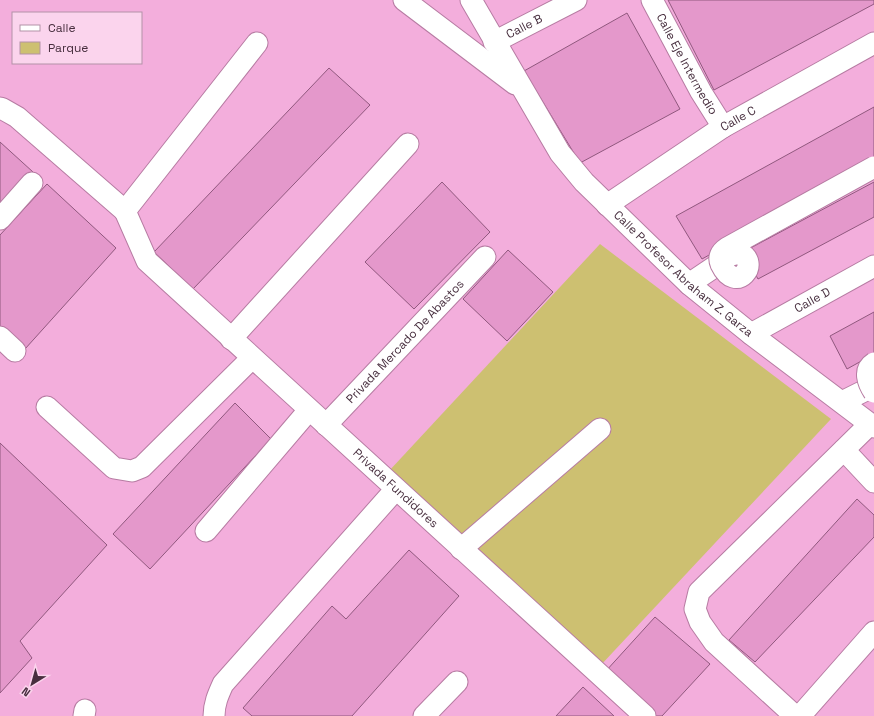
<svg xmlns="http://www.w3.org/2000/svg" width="874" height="716" viewBox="0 0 874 716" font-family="'Space Grotesk',sans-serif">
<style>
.built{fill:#f3aedc;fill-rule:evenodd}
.green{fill:#cdc071}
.building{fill:#e498cb;stroke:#90587e}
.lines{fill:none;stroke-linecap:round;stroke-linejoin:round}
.minor-casing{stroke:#b77ca3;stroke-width:23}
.minor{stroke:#fff;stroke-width:21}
.minor-bridge-casing{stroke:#b77ca3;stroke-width:23;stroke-linecap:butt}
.minor-bridge{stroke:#fff;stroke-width:21}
.labels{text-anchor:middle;stroke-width:3;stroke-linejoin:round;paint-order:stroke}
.street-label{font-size:12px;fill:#472e3e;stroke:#fbd4ed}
</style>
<rect width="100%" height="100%" fill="#fdbee7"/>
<path class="built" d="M0,0h874v716h-874zM13,13h128v50h-128z"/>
<path class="green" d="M600,244l231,175 -231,247 -211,-195z"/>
<path class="building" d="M668,0h206v4l-160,86z
M627,13l53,96 -100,54 -56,-92z
M329,68l41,37 -177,184 -39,-37z
M874,107v56l-172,96 -26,-43z
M0,142l33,30 -33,36z
M442,182l48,50 -76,77 -49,-47z
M874,182v35l-116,62 -15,-27z
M47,184l69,64 -91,101 -25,-23v-91z
M508,250l45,42 -46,49 -44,-42z
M874,312v42l-27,15 -17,-33z
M235,403l36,36 -121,130 -37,-35z
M0,443l107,102 -87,96 12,17 -32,35z
M857,499l17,16v22l-119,125 -26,-22z
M409,550l50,46 -107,120h-100l-9,-8 89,-102 14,13z
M655,617l55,47 -48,52h-7l-50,-44z
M583,687l31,29h-58z"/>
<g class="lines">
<g class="minor-casing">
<g id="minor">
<path d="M404,0l111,84"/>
<path id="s1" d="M471,0l89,153 24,29 105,102 62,50 123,93"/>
<path id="s2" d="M652,0l49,92 22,35"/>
<path id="s3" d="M494,42l82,-42"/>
<path id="s4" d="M257,43l-132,168 22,50 498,455"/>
<path d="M0,108l3,1 14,8 108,94"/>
<path id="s5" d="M607,205l116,-78 151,-84"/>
<path d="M0,219l32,-36"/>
<path d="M689,284l43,-29"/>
<path id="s6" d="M751,334l123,-68"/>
<path d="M0,337l15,14"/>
<path d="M231,339l177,-195"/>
<path d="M842,402l32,-16"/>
<path d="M47,407l67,61 18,3 10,-4 110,-109"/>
<path id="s7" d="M326,425l159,-168"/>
<path d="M844,450l30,32"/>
<path d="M206,531l103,-121"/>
<path d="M461,549l139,-120"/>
<path d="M84,716l1,-6"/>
<path d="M214,716c0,-12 4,-21 9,-32l173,-195"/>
<path d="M424,716l33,-34"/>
<path d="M795,716l-81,-74 -14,-20 -5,-13 4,-17 171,-168"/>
<path d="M800,716l74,-84"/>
</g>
</g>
<use href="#minor" class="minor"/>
<g class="minor-bridge-casing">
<path id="minor-bridge" d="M732,255l7,-2c23,9 -3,43 -18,11 -3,-7 0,-12 6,-16l147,-81
M874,363c-11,7 -6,20 0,29"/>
</g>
<use href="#minor-bridge" class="minor-bridge"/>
</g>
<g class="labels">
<g class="street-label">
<text dy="4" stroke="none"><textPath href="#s3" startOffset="34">Calle B</textPath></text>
<text dy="4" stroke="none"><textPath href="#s2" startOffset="73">Calle Eje Intermedio</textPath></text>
<text dy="4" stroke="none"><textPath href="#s5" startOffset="157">Calle C</textPath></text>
<text dy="4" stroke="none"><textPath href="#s1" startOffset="350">Calle Profesor Abraham Z. Garza</textPath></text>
<text dy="4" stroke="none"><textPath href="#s6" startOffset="70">Calle D</textPath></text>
<text dy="4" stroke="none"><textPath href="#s7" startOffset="115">Privada Mercado De Abastos</textPath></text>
<text dy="4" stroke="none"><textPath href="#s4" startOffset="605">Privada Fundidores</textPath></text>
</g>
</g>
<rect x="12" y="12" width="130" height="52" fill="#fbd4ed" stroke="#b392a7"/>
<rect x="20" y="25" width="20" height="6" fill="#ffffff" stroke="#b392a7"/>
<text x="48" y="32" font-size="12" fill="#472e3e">Calle</text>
<rect x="20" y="42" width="20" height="12" fill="#cdc071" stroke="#b392a7"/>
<text x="48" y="52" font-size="12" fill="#472e3e">Parque</text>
<g transform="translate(32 684) rotate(217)" stroke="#fbd4ed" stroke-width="3" paint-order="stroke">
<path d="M0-3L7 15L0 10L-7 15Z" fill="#472e3e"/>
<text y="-6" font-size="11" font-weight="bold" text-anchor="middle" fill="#472e3e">N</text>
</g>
</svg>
